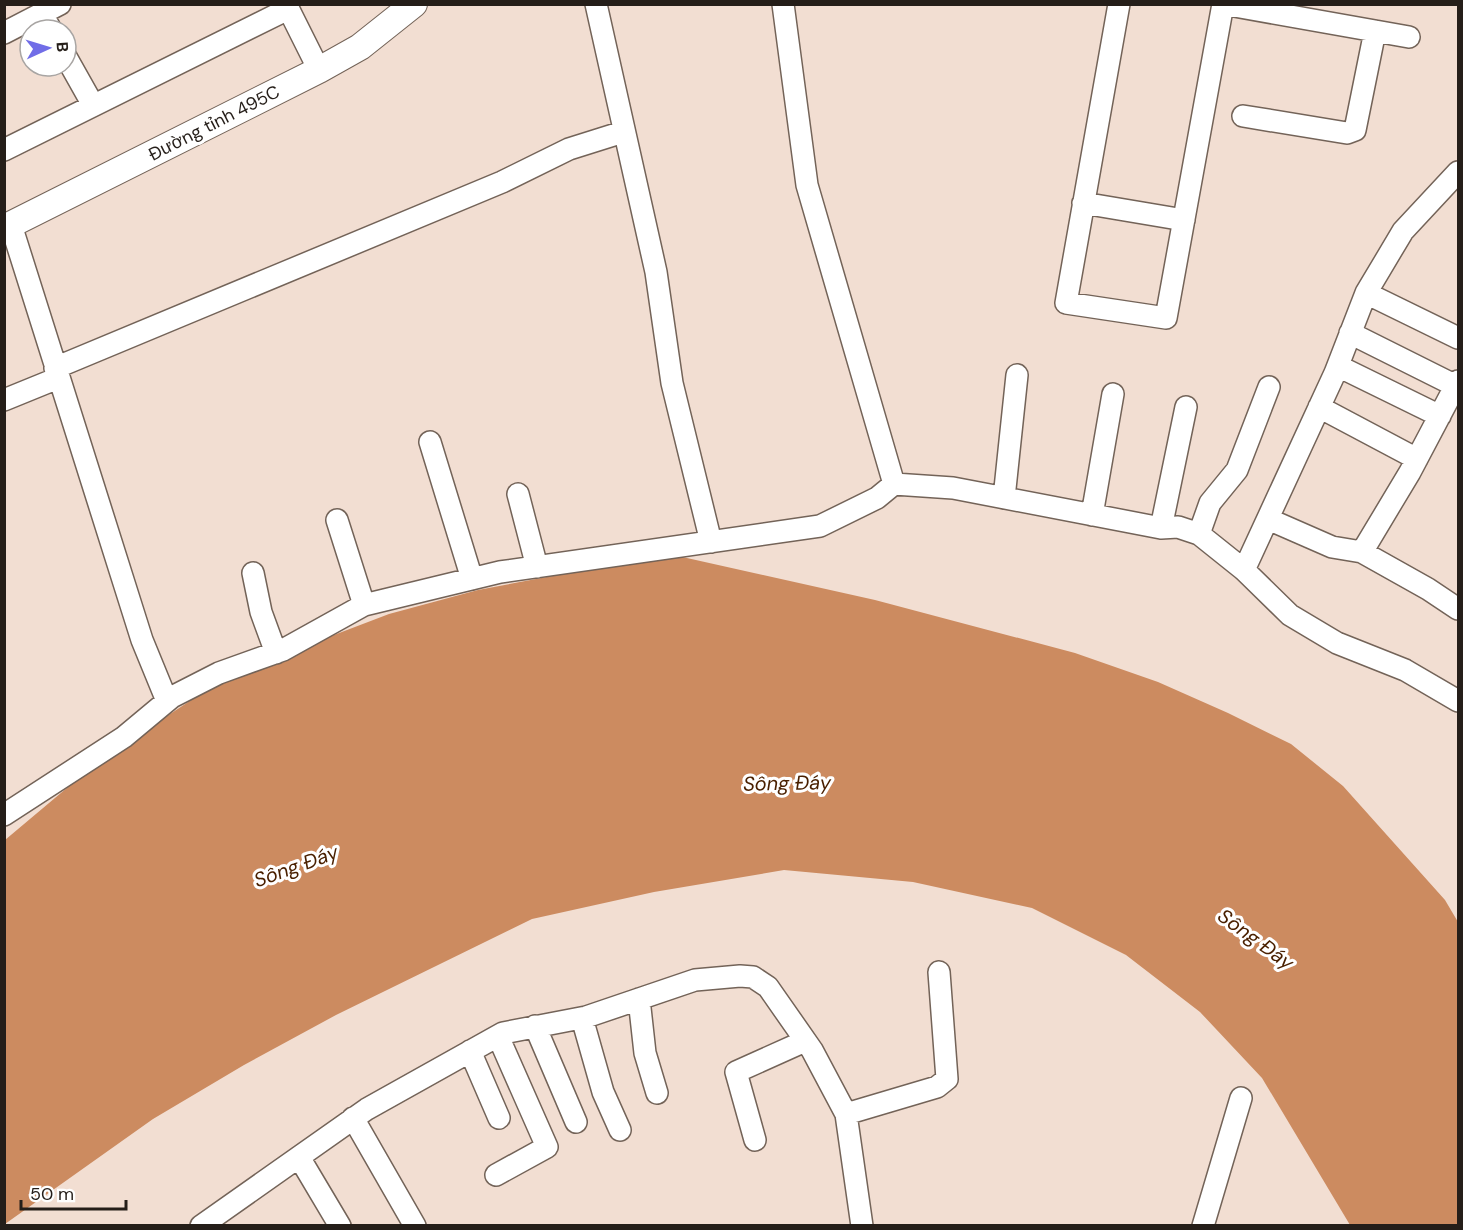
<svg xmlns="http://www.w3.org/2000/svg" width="1463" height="1230" viewBox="0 0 1463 1230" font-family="'DM Sans',sans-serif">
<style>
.water{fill:#cc8b60}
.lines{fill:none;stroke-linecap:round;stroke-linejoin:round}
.minor-casing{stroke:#736358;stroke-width:24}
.major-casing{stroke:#736358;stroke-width:28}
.minor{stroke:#fff;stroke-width:21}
.major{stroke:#fff;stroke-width:26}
.labels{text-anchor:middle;stroke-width:6;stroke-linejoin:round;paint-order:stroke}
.street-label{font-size:18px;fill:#251e19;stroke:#fff}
.water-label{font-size:20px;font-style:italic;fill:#4a2000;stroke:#fff}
</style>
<rect width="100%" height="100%" fill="#f2ded2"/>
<path class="water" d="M669,554l206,46 200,53 83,29 70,31 63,31 52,42 102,114 13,22v303h-108l-88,-147 -62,-66 -74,-57 -94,-47 -119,-26 -129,-12 -130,22 -122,27 -196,96 -92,50 -91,54 -148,105v-384l94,-79 130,-86 160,-61 89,-24z"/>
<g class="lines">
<g class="minor-casing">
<path id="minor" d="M286,4l33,66
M596,4l60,268 16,111 39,159
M783,4l24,181 87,299
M1119,4l-53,299 100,15 57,-314
M1223,4l186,33
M42,14l9,16
M4,33l56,-29
M66,57l27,48
M1243,116l104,17 8,-3 20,-99
M4,150l284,-141
M1083,203l101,17
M11,225l131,415 25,61
M1366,293l92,45
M1350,333l106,53
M1338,366l102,50
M55,368l447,-186 67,-33 54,-17
M4,400l54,-22
M1319,407l98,52
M430,442l42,137
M518,494l19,73
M1004,498l13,-123
M1092,515l21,-121
M1268,519l64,28 30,5 66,37 30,20
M337,520l27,85
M1161,528l25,-121
M1199,534l11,-31 27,-33 32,-83
M1362,552l48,-80 48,-91
M1244,570l91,-197 31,-80 37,-62 55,-59
M253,573l8,39 15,41
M4,815l120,-78 48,-40 47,-24 64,-23 81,-45 136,-33 320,-46 57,-28 17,-14 59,4 208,40 17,-1 21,7 45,36 46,45 47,28 68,27 53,31
M639,999l6,54 12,40
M582,1018l21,74 17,38
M535,1026l41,96
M470,1051l29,67
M846,1114l91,-27 10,-8 -8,-107
M353,1118l62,108
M755,1140l-19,-68 69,-31
M299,1157l41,69
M496,1175l51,-28 -49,-111
M201,1226l166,-117 136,-76 83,-16 109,-37 45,-4 13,1 15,10 44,63 34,64 16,112
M1203,1226l38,-128"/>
</g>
<g class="major-casing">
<path id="major" d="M4,228l315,-158 41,-23 54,-43"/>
</g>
<use href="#minor" class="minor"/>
<use href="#major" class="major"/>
</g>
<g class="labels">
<g class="street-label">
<text transform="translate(214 123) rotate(-27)" y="6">Đường tỉnh 495C</text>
</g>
<g class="water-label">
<text transform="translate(787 783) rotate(-1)" y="7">Sông Đáy</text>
<text transform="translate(296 866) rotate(-20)" y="7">Sông Đáy</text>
<text transform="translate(1256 939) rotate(36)" y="7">Sông Đáy</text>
</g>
</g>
<rect width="1463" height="1230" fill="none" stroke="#251e19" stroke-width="12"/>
<g transform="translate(48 48) rotate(86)"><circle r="28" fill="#ffffff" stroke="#a8a5a3" stroke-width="1.5"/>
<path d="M0-4.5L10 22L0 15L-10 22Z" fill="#716de7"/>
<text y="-9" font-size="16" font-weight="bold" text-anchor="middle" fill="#251e19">B</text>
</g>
<path d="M21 1200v9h105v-9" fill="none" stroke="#251e19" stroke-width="3"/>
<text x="30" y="1200" font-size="18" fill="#251e19" stroke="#ffffff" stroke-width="4.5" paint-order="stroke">50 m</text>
</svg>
